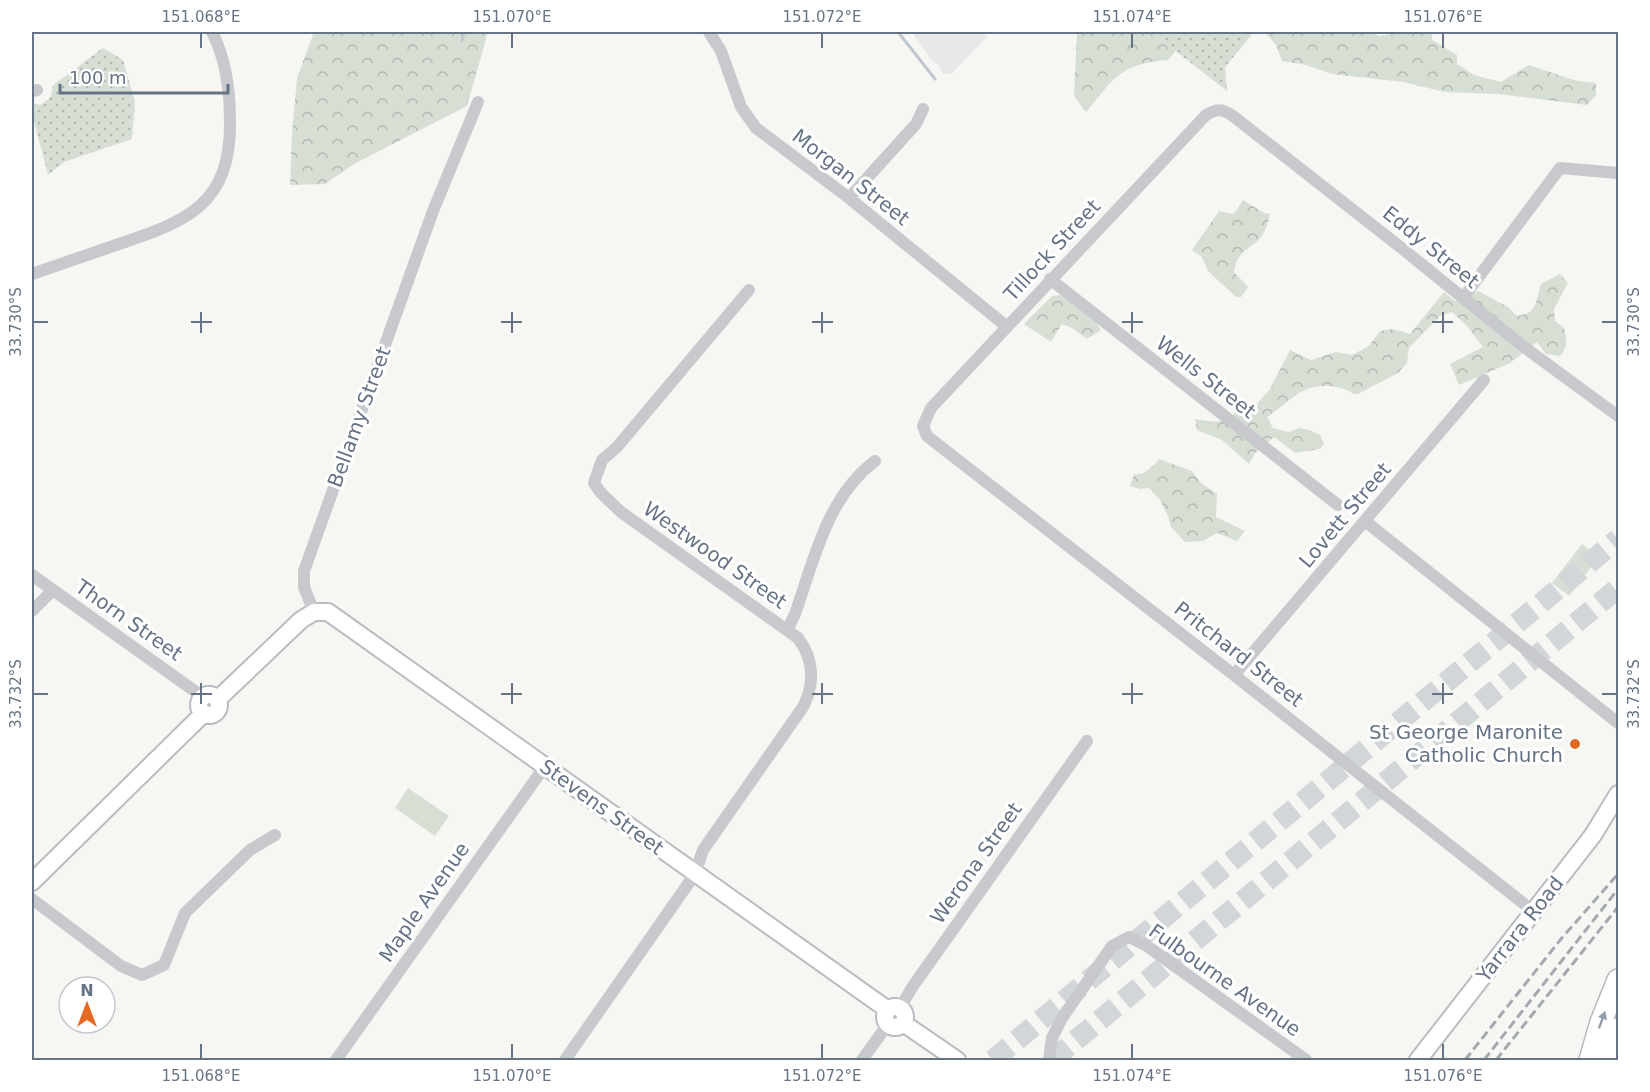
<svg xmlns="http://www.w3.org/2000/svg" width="1650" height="1092" viewBox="0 0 1650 1092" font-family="'DejaVu Sans',sans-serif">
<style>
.built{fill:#e7e8e7}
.forest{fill:url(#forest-crowns)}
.park{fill:url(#park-dots)}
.pitch{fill:#d7ded4}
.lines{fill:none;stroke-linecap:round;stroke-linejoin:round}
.stream{stroke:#c0c8cf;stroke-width:3}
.highway-tunnel{stroke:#d2d6d8;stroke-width:21;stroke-dasharray:21 10;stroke-linecap:butt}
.secondary-casing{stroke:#b9bcc1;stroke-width:20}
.highway-casing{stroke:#b7b9bd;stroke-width:24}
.street{stroke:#c7c9cd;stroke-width:12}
.secondary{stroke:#fff;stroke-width:16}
.highway{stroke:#fff;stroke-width:21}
.rail{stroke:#a4a9b0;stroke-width:3;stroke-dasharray:9 4.5;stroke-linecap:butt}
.oneway{fill:#939daa}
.ticks{fill:none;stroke:#657385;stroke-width:2}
.poi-dot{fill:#e56925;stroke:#fff;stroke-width:2}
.labels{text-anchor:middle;stroke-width:6;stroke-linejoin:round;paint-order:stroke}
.street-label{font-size:20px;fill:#657385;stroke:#fff}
.poi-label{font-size:20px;fill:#657385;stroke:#fff;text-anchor:end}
.neatline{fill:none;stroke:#657385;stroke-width:2}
.ticks-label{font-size:15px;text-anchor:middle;fill:#657385}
</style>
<defs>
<pattern id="forest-crowns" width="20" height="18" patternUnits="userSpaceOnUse" patternTransform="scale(1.5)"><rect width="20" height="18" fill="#d7ded4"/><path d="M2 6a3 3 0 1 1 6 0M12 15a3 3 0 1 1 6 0" fill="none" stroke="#b2b8b2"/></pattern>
<pattern id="park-dots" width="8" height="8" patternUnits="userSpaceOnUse" patternTransform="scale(1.5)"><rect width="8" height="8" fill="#d7ded4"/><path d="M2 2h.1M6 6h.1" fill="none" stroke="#b2b8b2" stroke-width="1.8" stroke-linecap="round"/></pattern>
</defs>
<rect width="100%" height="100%" fill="#f6f7f3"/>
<path class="built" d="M912,32h72l3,5 -36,37h-8l-5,-9 -7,-5z"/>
<path class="forest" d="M314,32h174l-21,74 -113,58 -29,20 -35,1 2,-52 5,-55z
M1079,32h113l-24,28c-48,4 -53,17 -82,52l-12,-16 3,-61z
M1243,32h126l11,4 25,-4h27v8l25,15v9l17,11 27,7 28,-17 48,16 19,2v12l-9,10 -89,-11 -53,-2 -42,-10 -71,-8 -26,-9 -24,-4 -6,-16 -11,-13z
M1243,200l21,13 6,1c-2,7 -4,17 -9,23 -12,14 -24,13 -27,35l14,15 -7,10h-5l-28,-26 -6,-14 -10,-7 27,-39 15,3z
M1560,274l8,9 -14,26 1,12 9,7c3,11 4,19 -4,28l-14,-2 -9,-12 -27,21 -51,22 -9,-21 33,-17 -17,-22 -14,-13 -12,4 -31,32 -2,15 -9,10 -40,21h-5c-10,-9 -33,-10 -46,-5 -14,6 -27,20 -40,28l6,11 15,4 12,-4 10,2 10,5 4,9 -4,5 -25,4 -21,-16 -18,15 -7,12 -27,-24 -25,-10 -2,-11c13,2 32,7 40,-7l-9,-18 28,13 16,-18 20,-39 21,10 25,-8 16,3 17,-9 11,-15 13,-2 17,5 34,-42 11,9 23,-10 30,16 9,9c20,-2 19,-15 24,-32z
M1061,295l35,27 5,8 -14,9 -15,-11 -10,-4 -11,18 -27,-18 28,-28z
M1159,459l33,12 9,12 16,11 -1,23 29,14 -8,10 -20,-8 -14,8 -18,1 -14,-15 -3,-11 -8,-16 -11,-12 -9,1 -10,-3 4,-12c11,2 18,-7 25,-15z"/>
<path class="park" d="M1151,32h103l-29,35 2,24z
M103,48l20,12 12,42 -3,37 -68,23 -16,13 -16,-61v-11l8,2c9,-5 13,-9 12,-19z"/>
<path class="pitch" d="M1582,544l17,13 -30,39 -17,-13z
M408,788l41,28 -14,20 -40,-28z"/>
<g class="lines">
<path class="stream" d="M898,32l37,47
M462,41l2,-9"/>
<path class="highway-tunnel" d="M993,1060l625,-521
M1052,1060l566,-472"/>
<g class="secondary-casing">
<path id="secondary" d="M199 705a10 10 0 1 1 20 0a10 10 0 1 1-20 0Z
M218,699l83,-79 13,-8h14l560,398
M32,882l172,-169
M885 1017a10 10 0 1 1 20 0a10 10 0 1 1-20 0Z
M903,1023l54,37
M1418,1060l175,-225 25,-41"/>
</g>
<g class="highway-casing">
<path id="highway" d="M1590,1060l11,-38 17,-42
M1609,1060l9,-31"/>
</g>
<path class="street" d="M709,32l12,19 20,56 15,21 93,70 157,128
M32,91l5,-1
M849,198l67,-74 7,-15
M32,274c29,-10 58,-20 87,-30 69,-23 112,-40 111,-123 0,-31 -4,-62 -18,-89
M1050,279l288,226
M1463,298l97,-130 58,5
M1365,521l253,202
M32,575l171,122
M32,611l21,-21
M314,612l-10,-25v-16l129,-360 45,-109
M788,629l7,-15c19,-54 32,-117 80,-153
M1234,675l250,-295
M32,899l89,67 21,9 22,-10 21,-52 65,-63 25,-15
M1533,911l-299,-236 -307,-239 -4,-10 8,-18 275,-293c11,-7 17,-6 27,1l171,134 116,94 98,72
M900,1008l13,-22 174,-245
M336,1060l209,-294
M565,1060l130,-186 8,-24 100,-143c12,-23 11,-48 -5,-69l-177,-126 -20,-19 -7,-10 8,-23 15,-13 132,-157
M862,1060l26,-36
M1049,1060l3,-22 10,-20 50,-72 17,-9 18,9 159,114"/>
<use href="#secondary" class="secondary"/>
<use href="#highway" class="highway"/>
<path class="rail" d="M1465,1060l96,-121 57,-65
M1484,1060l134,-171
M1496,1060l122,-153"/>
</g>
<defs><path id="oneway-solid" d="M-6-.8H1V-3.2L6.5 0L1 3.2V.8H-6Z" transform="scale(1.5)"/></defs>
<use class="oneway" href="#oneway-solid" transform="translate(1602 1020) rotate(-70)"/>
<path class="ticks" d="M201,33v15M512,33v15M822,33v15M1132,33v15M1443,33v15M201,312v21M512,312v21M822,312v21M1132,312v21M1443,312v21M33,322h15M191,322h21M501,322h21M812,322h21M1122,322h21M1432,322h21M1602,322h15M201,683v21M512,683v21M822,683v21M1132,683v21M1443,683v21M33,694h15M191,694h21M501,694h21M812,694h21M1122,694h21M1432,694h21M1602,694h15M201,1044v15M512,1044v15M822,1044v15M1132,1044v15M1443,1044v15"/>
<circle class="poi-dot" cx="1575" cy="744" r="6"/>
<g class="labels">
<g class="street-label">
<text transform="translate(851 177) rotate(38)" y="7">Morgan Street</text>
<text transform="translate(1431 247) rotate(39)" y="7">Eddy Street</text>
<text transform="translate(1052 250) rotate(-47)" y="7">Tillock Street</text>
<text transform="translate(1206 377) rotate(38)" y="7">Wells Street</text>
<text transform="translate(359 417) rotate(-70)" y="7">Bellamy Street</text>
<text transform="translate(1345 515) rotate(-50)" y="7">Lovett Street</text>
<text transform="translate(715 555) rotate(35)" y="7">Westwood Street</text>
<text transform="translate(129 620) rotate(35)" y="7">Thorn Street</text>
<text transform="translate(1239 654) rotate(38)" y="7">Pritchard Street</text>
<text transform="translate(602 807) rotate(36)" y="7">Stevens Street</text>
<text transform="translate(976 863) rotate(-55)" y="7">Werona Street</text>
<text transform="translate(424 902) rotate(-55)" y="7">Maple Avenue</text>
<text transform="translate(1520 929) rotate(-52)" y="7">Yarrara Road</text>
<text transform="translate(1225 980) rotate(35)" y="7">Fulbourne Avenue</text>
</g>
<g class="poi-label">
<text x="1563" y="739">St George Maronite<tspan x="1563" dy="23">Catholic Church</tspan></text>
</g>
</g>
<rect width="1650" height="1092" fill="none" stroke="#ffffff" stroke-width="66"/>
<g transform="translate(87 1005)"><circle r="28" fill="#ffffff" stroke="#c1c7ce" stroke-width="1.5"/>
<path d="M0-4.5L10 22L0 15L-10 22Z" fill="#e56925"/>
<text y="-9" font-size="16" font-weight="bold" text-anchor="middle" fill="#657385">N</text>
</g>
<path d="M60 84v9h168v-9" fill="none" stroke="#657385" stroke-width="3"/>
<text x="69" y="84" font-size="18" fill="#657385" stroke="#ffffff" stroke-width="4.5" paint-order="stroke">100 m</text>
<rect x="33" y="33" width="1584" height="1026" class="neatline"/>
<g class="ticks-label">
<text x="201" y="22">151.068°E</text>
<text x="512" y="22">151.070°E</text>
<text x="822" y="22">151.072°E</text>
<text x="1132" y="22">151.074°E</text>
<text x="1443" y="22">151.076°E</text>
<text transform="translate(16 322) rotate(-90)" y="5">33.730°S</text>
<text transform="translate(1634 322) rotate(-90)" y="5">33.730°S</text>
<text transform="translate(16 694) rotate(-90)" y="5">33.732°S</text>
<text transform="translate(1634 694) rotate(-90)" y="5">33.732°S</text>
<text x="201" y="1081">151.068°E</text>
<text x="512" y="1081">151.070°E</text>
<text x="822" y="1081">151.072°E</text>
<text x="1132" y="1081">151.074°E</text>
<text x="1443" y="1081">151.076°E</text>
</g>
</svg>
